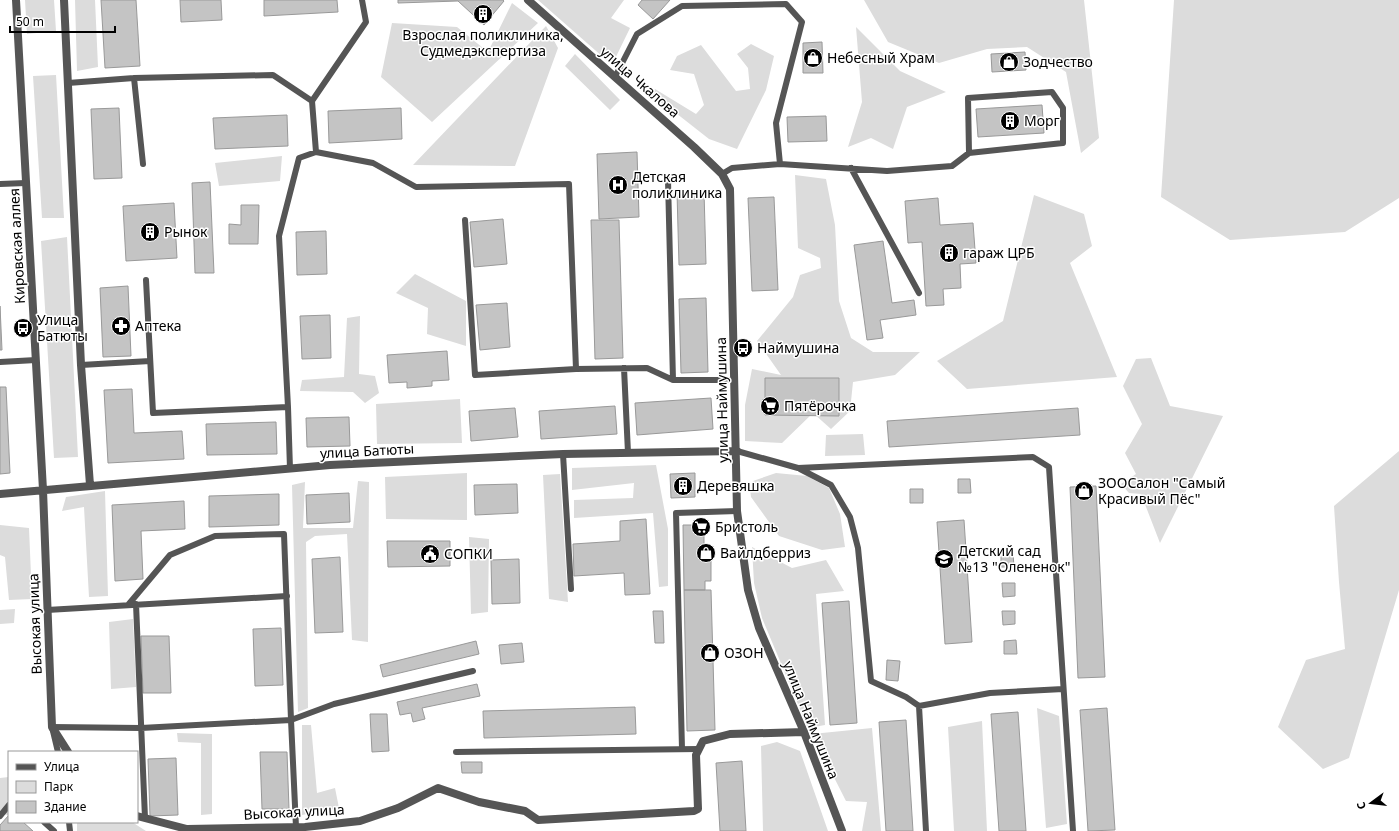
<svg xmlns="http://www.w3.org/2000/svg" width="1399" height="831" viewBox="0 0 1399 831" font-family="'Noto Sans',sans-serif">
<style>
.green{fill:#dcdcdc}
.building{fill:#c4c4c4;stroke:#999}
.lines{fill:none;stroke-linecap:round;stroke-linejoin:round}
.service{stroke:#555;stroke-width:6}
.minor{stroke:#555;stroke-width:8}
.labels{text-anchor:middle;stroke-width:3;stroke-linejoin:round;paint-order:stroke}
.poi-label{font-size:14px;fill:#000;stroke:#fff;text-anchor:start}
.street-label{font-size:14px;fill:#000;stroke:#fff}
</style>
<rect width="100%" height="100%" fill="#fff"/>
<path class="green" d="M25,0h29l2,31 -29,3z
M75,0h20l3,67 -21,4z
M538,0h86l-13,18 19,10 -18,37z
M864,0h220l15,138 -18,15 -15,-81 -39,-25 -40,2 -48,14 -51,-21z
M1174,0h225v198l-54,34 -115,8 -69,-43z
M512,3l26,20 -106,99 -51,-45 11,-54 65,4 31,25z
M546,26l12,22 -43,118 -102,-1z
M856,27l44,44 46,21 -39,15 -14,42 -22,-11 -23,9 14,-45z
M751,44l23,12 -8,34 -29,59 -28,-10 -42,-33 -16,-9 4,-8 41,25 8,-9 -10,-31 -24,-4 7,-14 24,-11 35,46 14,-2 -2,-21 -11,-14z
M575,54l45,46 -10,10 -45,-44z
M56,75l8,143h-22l-9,-142z
M282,156l-2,25 -61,5 -4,-23z
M795,175l31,4 9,46 4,76 12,37 22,14h47l-25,23 -42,7 -3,29 -19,18 -18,-16 -31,30 -37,-2v-36l7,-36 29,6 -24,-34 36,-44 7,-22 21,-7 -1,-10 -22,-10z
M1034,195l50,19 8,32 -22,17 47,114 -150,12 -30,-28 66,-40z
M67,237l11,220 -24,1 -13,-217z
M415,274l51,27v45l-39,-12 1,-26 -32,-15z
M360,316l-1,58 16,2 4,17 -14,10 -12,-11 -53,-1 2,-11 42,-3 3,-59z
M1151,358l19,48 53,10 -63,127 -19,-49 -12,-1 -8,-9 15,-10 -11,-21 17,-29 -19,-38 13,-27z
M460,399l2,44 -85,1 -1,-40z
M863,434l2,21 -40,1 1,-21z
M1399,451v139l-50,168 -26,11 -45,-42 28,-67 39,-11 -6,-67 -5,-76z
M656,465l12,64v57l-9,1 -6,-74 -79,5v-18l59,-2 1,-15 -62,7v-22z
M467,473v47l-81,-1 -1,-42z
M776,473l31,3 22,12 11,26 5,33 -23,3 -43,-14 -28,-39 -1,-8 3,-8z
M560,474l8,128 -19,-3 -6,-124z
M358,481l11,1 -1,160 -16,-2 -5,-106 -32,2 -9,6 2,166 -10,4 -6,-227 13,-3 -2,46h50z
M105,491l3,105 -19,1 -5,-90 -22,4 4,-14z
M0,525l29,3 3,71 -23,1 -4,-43 -5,-2z
M469,537l20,2 -1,73 -17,2z
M752,547l40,21 34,-8 18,31 -28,3 9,131 -17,3 -46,-110 -8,-35z
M15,609l-1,14 -14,1v-14z
M133,619l3,68 -25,2 -2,-67z
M1037,708l22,8 8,108 -21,4z
M982,721l5,110h-33l-6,-104z
M302,725h9l6,68 18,-5 4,20 -37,7z
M872,728l9,103h-19l5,-29 -21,-1 -34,-67z
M177,733l35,1v80l-11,1v-72l-23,-1z
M777,742l23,9 28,80h-65l-2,-85z
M9,777v38l-9,-1v-36z
M77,822h55l14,9h-69z"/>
<path class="building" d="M101,0h35l4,66 -35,2z
M180,0h41l1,20 -41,2z
M264,0h73l1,12 -74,4z
M398,0h105l1,1 -20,24 -26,-24 -60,2z
M642,0h28l-17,19 -15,-14z
M822,42l1,31h-20v-30z
M1025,52l1,18 -34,2 -1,-18z
M1042,105l2,28 -66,4 -2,-28z
M119,108l3,70 -28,1 -3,-70z
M401,108l1,31 -73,4 -1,-32z
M287,115l1,31 -73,3 -2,-31z
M826,116l1,25 -39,1 -1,-25z
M637,152l2,65 -40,2 -2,-65z
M210,182l4,91h-19l-3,-90z
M704,191l2,73 -27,1 -2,-73z
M774,197l4,93 -26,1 -4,-93z
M938,198l2,27 33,-2 3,40 -16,1 1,24 -18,1 1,16 -18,1 -4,-64 -14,1 -3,-42z
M174,203l3,55 -51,3 -3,-55z
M241,205h18l-1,39h-29v-20l12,1z
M503,219l4,45 -33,3 -4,-45z
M591,220h28l4,138 -28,1z
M326,231l1,43 -30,1 -1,-43z
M883,241l9,62 22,-3 2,15 -36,5 3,18 -16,2 -13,-95z
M128,286l3,70 -28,1 -3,-69z
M706,298l2,74 -27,1 -2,-74z
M507,303l3,44 -30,3 -4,-45z
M0,306l2,44h-2z
M330,315l1,43 -29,1 -2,-43z
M447,351l2,29 -17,1v5l-25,2v-6l-18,1 -2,-28z
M765,378h74v38l-74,-1z
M0,387h6l4,86 -10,1z
M132,389l2,44 48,-2 2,28 -76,4 -4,-73z
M711,398l2,31 -76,6 -2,-32z
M615,406l2,28 -76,5 -2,-28z
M515,408l3,29 -47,4 -2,-30z
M1078,408l2,27 -191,12 -2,-26z
M349,417l1,29 -43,1 -1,-29z
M276,422l1,32 -70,1 -1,-31z
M695,473v24l-24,1 -1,-24z
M958,479h12l1,14h-13z
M517,484l1,29 -43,2 -1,-30z
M1096,486l9,191 -27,1 -8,-191z
M910,489h13v14h-13z
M349,493l1,29 -43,2 -1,-29z
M279,494v31l-70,2v-31z
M184,501l1,28 -44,2 2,48 -28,2 -3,-76z
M646,519l4,75 -25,1 -1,-22 -50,3 -1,-32 47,-3v-20z
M964,520l8,122 -27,2 -8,-122z
M683,525h21v23l7,-1v34h-6v9h-21z
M387,541h63v25l-62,1z
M1013,553l1,14h-13v-13z
M340,557l3,75 -28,1 -3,-74z
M519,559l1,44 -28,1 -1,-44z
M1002,583h13v13l-12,1z
M684,590h27l4,140 -28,1z
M849,601l8,122 -27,2 -8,-122z
M653,611h10l1,32h-9z
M1002,611h13v13l-12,1z
M281,628l2,57 -28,1 -2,-57z
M141,636h28l2,57h-28z
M1016,640l1,14h-13v-13z
M476,641l3,13 -96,23 -3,-12z
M522,643l2,19 -23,2 -2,-19z
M887,660l13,1 -2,20 -12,-1z
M477,684l3,12 -58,12 3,11 -12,3 -2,-9 -11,2 -3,-13z
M635,707l1,27 -152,4 -1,-27z
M1107,708l8,122 -27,1 -8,-121z
M1018,712l8,119h-27l-8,-117z
M370,714h17l2,37 -17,1z
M906,720l7,111h-27l-7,-109z
M260,752h27l2,57h-27z
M176,758l2,57 -28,1 -2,-57z
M742,761l4,70h-26l-4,-68z
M461,762h21v11h-20z
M9,815v7h14l10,9h-33v-6z"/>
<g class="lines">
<path class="service" d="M615,77l22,-43 45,-28 104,-2 16,18 -26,101 4,41
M134,78l9,86
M68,83l66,-5 139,-3 39,26
M316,152l57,11 43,24 153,-3 7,185 71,-1 26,12h61
M851,168l68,125
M722,174l10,-6 48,-4 107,7 65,-5 17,-13 94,-10v-35l-11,-16 -84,6 1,55
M668,180l5,200
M0,184l26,-1
M465,220l10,155 101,-6
M146,280l7,133 135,-6
M0,362l36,-2
M81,365l69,-4
M624,368l4,85
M737,451l61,17 235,-11 16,10 24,364
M563,454l8,135
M290,469l-2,-62 -9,-171 20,-78 17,-6 -4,-51 54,-79 -4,-22
M800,469l31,16 19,32 8,31 13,133 35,16 13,9 7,125
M136,604l9,214
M128,605l42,-50 45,-19 69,-2 7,186 5,107
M47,610l240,-14
M919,706l71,-13 73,-4
M682,749l-6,-236 61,-2
M58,752l-6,-25 89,1 150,-8 43,-16 139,-33
M456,752l243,-3
M0,816l9,-11
M44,822l10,9
M69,822l1,9"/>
<path class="minor" d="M16,0l27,490 9,237 16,25
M64,0l17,365 9,120
M528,0l166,147 28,27 8,15 7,322 11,79 11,38 45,104 38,99
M0,494l330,-29 233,-11 174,-3
M137,816l50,13 118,-2 55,-6 38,-13 40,-20 41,14 46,9 13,9 156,-9 4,-2 -2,-54 7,-14 27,-7 74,-2"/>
</g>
<defs>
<g id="building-disc" transform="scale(1)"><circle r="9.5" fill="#000" stroke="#fff"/><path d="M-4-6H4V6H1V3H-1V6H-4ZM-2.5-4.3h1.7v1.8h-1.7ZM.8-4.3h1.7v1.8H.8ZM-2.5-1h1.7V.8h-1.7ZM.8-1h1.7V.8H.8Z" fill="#fff"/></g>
<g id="shop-disc" transform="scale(1)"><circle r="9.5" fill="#000" stroke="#fff"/><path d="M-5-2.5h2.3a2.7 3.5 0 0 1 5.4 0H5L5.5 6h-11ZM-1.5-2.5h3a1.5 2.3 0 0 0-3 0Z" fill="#fff"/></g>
<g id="hospital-disc" transform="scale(1)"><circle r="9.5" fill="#000" stroke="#fff"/><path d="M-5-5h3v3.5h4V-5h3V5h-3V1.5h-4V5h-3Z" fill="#fff"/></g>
<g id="pharmacy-disc" transform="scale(1)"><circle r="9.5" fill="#000" stroke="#fff"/><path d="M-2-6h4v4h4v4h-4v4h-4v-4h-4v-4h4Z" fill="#fff"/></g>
<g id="bus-disc" transform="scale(1)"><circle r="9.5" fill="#000" stroke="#fff"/><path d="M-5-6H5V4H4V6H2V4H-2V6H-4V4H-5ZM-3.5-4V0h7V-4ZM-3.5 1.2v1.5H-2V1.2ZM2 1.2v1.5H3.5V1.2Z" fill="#fff"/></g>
<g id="supermarket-disc" transform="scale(1)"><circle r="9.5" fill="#000" stroke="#fff"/><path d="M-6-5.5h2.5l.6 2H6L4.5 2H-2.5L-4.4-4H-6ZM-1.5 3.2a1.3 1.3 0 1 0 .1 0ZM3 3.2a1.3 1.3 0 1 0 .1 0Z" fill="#fff"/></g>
<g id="civic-disc" transform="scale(1)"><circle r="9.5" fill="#000" stroke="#fff"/><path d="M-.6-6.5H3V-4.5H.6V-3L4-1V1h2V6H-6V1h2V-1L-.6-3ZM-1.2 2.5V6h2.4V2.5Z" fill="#fff"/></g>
<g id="school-disc" transform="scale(1)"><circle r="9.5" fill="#000" stroke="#fff"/><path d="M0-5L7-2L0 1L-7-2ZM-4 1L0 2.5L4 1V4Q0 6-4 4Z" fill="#fff"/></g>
</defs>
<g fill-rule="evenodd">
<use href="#building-disc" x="483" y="14"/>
<use href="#shop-disc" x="813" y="58"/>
<use href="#shop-disc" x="1009" y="62"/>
<use href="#building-disc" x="1010" y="121"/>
<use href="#hospital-disc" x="618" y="185"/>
<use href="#building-disc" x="150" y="232"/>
<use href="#building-disc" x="949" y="253"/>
<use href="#pharmacy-disc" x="121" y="326"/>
<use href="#bus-disc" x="23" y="328"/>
<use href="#bus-disc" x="743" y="348"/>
<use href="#supermarket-disc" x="770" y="406"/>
<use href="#building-disc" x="683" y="486"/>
<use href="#shop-disc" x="1084" y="491"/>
<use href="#supermarket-disc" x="701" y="527"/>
<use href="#shop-disc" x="706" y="553"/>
<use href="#civic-disc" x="430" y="554"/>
<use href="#school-disc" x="944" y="559"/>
<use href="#shop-disc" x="710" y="653"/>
</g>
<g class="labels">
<g class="poi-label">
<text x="483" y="40" text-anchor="middle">Взрослая поликлиника,<tspan x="483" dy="16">Судмедэкспертиза</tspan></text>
<text x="827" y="63">Небесный Храм</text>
<text x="1023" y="67">Зодчество</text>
<text x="1024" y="126">Морг</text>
<text x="632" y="182">Детская<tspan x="632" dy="16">поликлиника</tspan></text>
<text x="164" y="237">Рынок</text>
<text x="963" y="258">гараж ЦРБ</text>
<text x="37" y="325">Улица<tspan x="37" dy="16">Батюты</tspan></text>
<text x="135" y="331">Аптека</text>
<text x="757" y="353">Наймушина</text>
<text x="784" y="411">Пятёрочка</text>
<text x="1098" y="488">ЗООСалон "Самый<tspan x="1098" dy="16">Красивый Пёс"</tspan></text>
<text x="697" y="491">Деревяшка</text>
<text x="715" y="532">Бристоль</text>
<text x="958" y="556">Детский сад<tspan x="958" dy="16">№13 "Олененок"</tspan></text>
<text x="720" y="558">Вайлдберриз</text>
<text x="444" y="559">СОПКИ</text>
<text x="724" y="658">ОЗОН</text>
</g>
<g class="street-label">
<text transform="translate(640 82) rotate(41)" y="5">улица Чкалова</text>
<text transform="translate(17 246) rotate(-93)" y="5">Кировская аллея</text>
<text transform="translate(722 400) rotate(-91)" y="5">улица Наймушина</text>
<text transform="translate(367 451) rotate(-3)" y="5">улица Батюты</text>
<text transform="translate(35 624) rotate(-92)" y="5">Высокая улица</text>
<text transform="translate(811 720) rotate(68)" y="5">улица Наймушина</text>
<text transform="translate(294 812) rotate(-3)" y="5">Высокая улица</text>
</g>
</g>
<rect x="8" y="751" width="130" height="72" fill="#ffffff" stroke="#999999"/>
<rect x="16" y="764" width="20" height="6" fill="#555555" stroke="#999999"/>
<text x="44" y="771" font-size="12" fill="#000000">Улица</text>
<rect x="16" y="781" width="20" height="12" fill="#dcdcdc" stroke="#999999"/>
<text x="44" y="791" font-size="12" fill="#000000">Парк</text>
<rect x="16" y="801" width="20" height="12" fill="#c4c4c4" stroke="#999999"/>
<text x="44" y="811" font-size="12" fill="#000000">Здание</text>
<g transform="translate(1371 803) rotate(255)" stroke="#ffffff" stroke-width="3" paint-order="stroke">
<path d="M0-3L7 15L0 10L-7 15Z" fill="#000000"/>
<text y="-6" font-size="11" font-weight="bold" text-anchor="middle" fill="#000000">С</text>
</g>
<path d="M10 26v6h105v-6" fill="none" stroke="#000000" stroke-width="2"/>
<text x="16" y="26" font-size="12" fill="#000000" stroke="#ffffff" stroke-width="3" paint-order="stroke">50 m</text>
</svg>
